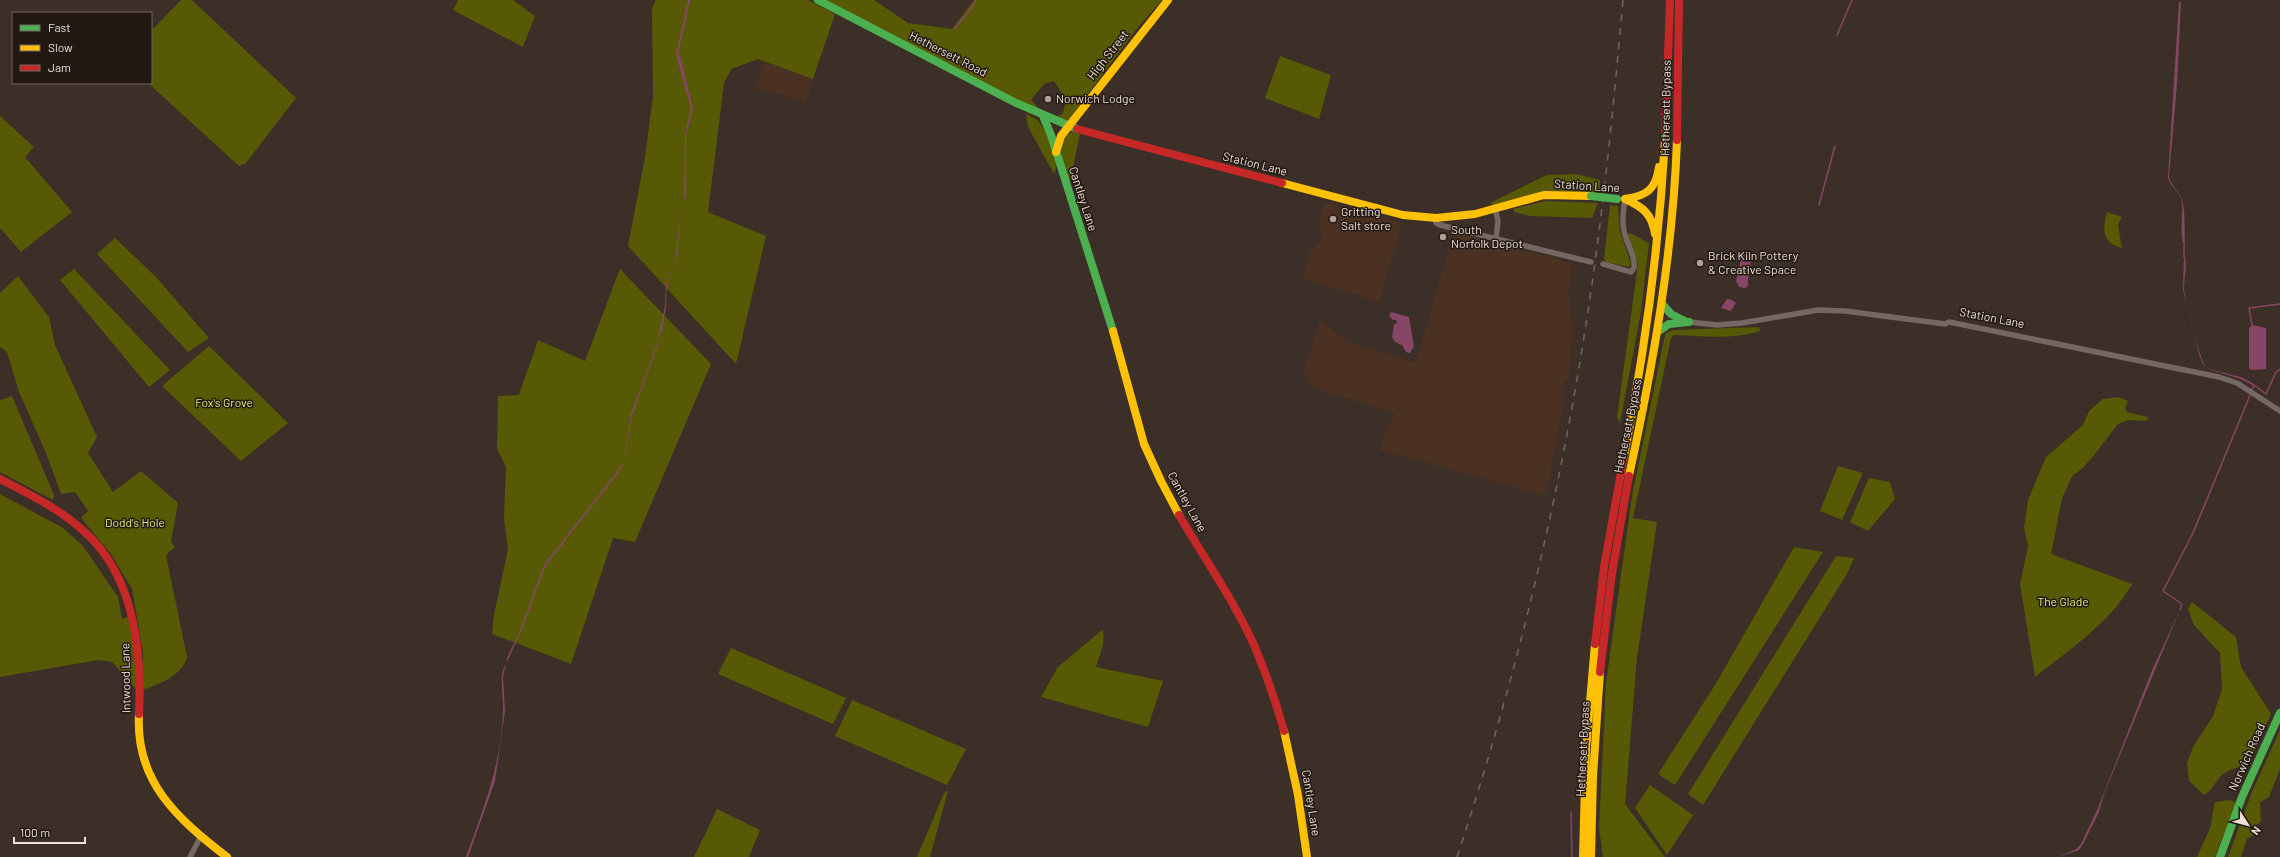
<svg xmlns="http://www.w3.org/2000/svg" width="2280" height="857" viewBox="0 0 2280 857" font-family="Barlow,sans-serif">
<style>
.built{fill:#4b3121}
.green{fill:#575905}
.water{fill:#884666}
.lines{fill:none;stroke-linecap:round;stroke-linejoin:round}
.stream{stroke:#884666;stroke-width:1.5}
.street{stroke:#746764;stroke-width:5.5}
.fast{stroke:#4caf50;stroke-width:8}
.slow{stroke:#ffc107;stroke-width:8}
.jam{stroke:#c62828;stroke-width:8}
.rail{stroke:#726662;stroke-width:1.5;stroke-dasharray:7 7;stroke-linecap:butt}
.fast-bridge{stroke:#4caf50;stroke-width:8}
.poi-dot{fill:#afa199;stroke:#221812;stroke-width:1.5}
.labels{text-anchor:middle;stroke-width:3;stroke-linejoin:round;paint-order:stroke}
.street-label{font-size:12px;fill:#edded6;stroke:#221812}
.poi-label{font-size:12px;fill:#edded6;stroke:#221812;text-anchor:start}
.park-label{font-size:12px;fill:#e4ee7e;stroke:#221812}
</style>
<rect width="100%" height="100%" fill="#3b2f27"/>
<path class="built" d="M764,62l49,17 -7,23 -51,-14z
M1325,202l77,21 -23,79 -76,-23 7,-28 11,-10 2,-7 -5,-9z
M1454,230l37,12v7l5,1 1,-4 4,-2 71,19 -3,29 3,39 -3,49 -6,1v25l-17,90 -166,-46 6,-20 9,-17 -83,-25 -8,-16 16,-52 28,22 68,21z"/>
<path class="green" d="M181,0h11l104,98 -50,65 -7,3 -91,-83h3v-52z
M458,0h55l22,16 -12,31 -70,-37z
M656,0h152l27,14 -22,65 -55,-20 -27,10 -7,14 -16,129 58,24 -30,128 -108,-118 17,-89 8,-61 -1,-87z
M826,0h48l34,23 44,6 22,-29h188l-23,26 -70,93 -5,2 -8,-3 7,-5 3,-13 -12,-19 -10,3 -13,16 6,6 -2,4z
M1280,56l51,19 -12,44 -54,-21z
M1026,114c4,2 10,4 13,8 8,9 22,43 15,52l-26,-47z
M0,116l34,31 -9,10 47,55 -51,40 -21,-24z
M1073,132l7,2 -11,53c-3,-13 -20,-52 4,-55z
M1576,174l24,6v12h-55l-51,14 -4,-3 57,-28z
M1545,201l53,2 -6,15 -62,-2 -16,-4 -1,-3z
M1610,205l8,1 2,25 11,33 -2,3 -23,-5 -2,-3z
M2107,212l15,5 -4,8 4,23c-20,-6 -20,-17 -15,-36z
M1630,233l19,10 -8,69 -21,111 -3,-6 21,-153 -11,-30z
M115,238l41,39 53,61 -21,14 -91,-98z
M74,269l96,101 -21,17 -89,-107z
M620,269l91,95 -76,178 -22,-4 -42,126 -79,-30 2,-19 14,-66 -4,-30 2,-52 -9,-18 1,-53 21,-1 19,-55 47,21z
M18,276l31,41 6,28 42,92 -9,16 25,39 28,-21 37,32 -7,39 4,5 -9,8 21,102c-5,19 -28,27 -44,33v-38l-11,-63 -21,-35 -30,-36 7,-7 -13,-19 -14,2 -15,-41 -27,-61 -12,-40 -7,-5v-54z
M1759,327l1,4c-27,9 -58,5 -86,4l-3,3 -38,180 24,4 -20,136 -12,146 40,53h-62l-4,-29 7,-145 26,-187 32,-156 2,-7 7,-3z
M209,346l79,77 -47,38 -79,-75z
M12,396l42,99 -1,5 -53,-28v-72z
M2118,397l10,4 -3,7 2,4 21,5 -1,4 -19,-1 -10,4 -23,30 -12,14 -10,7 -11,23 -11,56 81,30c-22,39 -63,66 -97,93l-15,-93 8,-38 -4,-18 4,-28 18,-43 37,-32 6,-14 14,-12z
M1838,466l25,7 -21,47 -22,-9z
M1869,478l21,4 5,17 -27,32 -18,-9z
M0,494l63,34 20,18 35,51 4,22 10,-3 3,20 2,54 -25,-28 -14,-2 -98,17z
M1794,547l29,5 -148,233 -17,-11 57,-89z
M1836,556l18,2 -7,16 -144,231 -15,-11z
M2192,602l44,35 5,30 30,47 -23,51c-10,2 -23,5 -29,13 -6,8 -7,12 -15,17l-15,-14 -2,-18 6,-16 20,-31 9,-27 -2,-36 -26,-28 -6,-16z
M1102,630c5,10 -3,27 -6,37l67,14 -15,46 -107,-30 17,-30z
M731,648l115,50 -13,26 -115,-50z
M852,700l114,49 -19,36 -112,-49z
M2280,730v39l-11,28 -9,5 1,19 -7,6 1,7 -8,5 -6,18h-13l24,-65z
M1650,785l43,30 -26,40 -32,-47z
M948,791l-18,66h-13l27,-64z
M2230,800l6,3 -21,54h-18l13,-29 5,-26z
M717,809l43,21 -11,27h-55z"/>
<path class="water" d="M688,0h2l-12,54 3,5 12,50 -7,27v58l-2,7 1,-66 6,-26 -15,-55z
M2179,2h2l-4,82 -8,92c1,10 10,14 13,24 4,13 2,34 3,48 -6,-12 -2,-30 -3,-44 -1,-13 -12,-16 -14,-27z
M682,204l-5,53 -10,25 -1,25 -4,23 -5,10v7l-25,69 -9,51 8,-53 25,-67 9,-41 1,-23 9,-22z
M1744,253l6,3c3,11 -3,19 -2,30l-2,2 -7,-1 -3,-6 6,-26z
M2184,255c4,7 0,23 0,33 0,10 15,69 21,77 7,8 23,6 30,12l-24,-7 -8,-6 -4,-10 -16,-64z
M1727,299l5,1 4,3 -5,8 -10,-3z
M1391,312l18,5 5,29 -4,7 -4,-1 -4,-7 -7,-3 -3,-5 2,-13 3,-1 -1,-3h-3l-4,-4z
M2252,325l14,3v41l-15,1 -2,-2v-40z
M2180,609l-76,185 -5,18 -17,34 -3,4 -21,7 18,-8 5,-5 17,-36 53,-135z
M506,663l-3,14 2,34 -10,70 -27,76h-2c17,-47 36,-95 37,-146 1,-15 -5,-35 3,-48z"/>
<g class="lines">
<path class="stream" d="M954,29l15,-17 7,-12
M1837,35l15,-35
M1819,205l16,-59
M2184,246v11
M2252,325l-3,-17 31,-4
M2234,376l7,2 13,7 -2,5
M2254,385l12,9 10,-22 4,-3
M2180,610l2,-6 -19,-13 30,-58 58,-140
M507,660l14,-30 24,-65 78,-100
M1571,812l1,45"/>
<path class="street" d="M1495,208l3,13 -2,17
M1436,218v5l4,2 151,37
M1603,264l28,8 3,-4c2,-12 -8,-25 -10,-37 -2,-10 -1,-21 1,-32
M1689,322l28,3 25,-2 76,-13 27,1 100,13 4,-2 270,55 18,6 43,28
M190,857l11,-21"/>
<path class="fast" d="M818,0l198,103 61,26
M1043,116l8,19 62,196
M1663,305l8,9 14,7
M1659,331l10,-7 20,-2
M2220,857l22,-60 38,-84"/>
<path class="slow" d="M1056,152l5,-16 107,-136
M1282,183l121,32 33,3 39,-4 69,-19 47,1
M1625,199c22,-3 31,-10 34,-32
M1625,199c18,8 27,15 30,35
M1113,331l31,113 17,37 18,34
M1624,456c21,-105 35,-210 41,-316
M1629,476c24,-111 44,-222 48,-336
M139,714c-4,68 39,105 88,143
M1284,731l14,64 9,62
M1583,857l3,-109 9,-104
M1591,857l2,-81 7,-104"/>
<path class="jam" d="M1077,129l205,54
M1665,140l5,-140
M1677,140l2,-140
M0,479c31,16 64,32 89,57 46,45 53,117 50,178
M1179,515c25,43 54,84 75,130 12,28 22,57 30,86
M1595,644l9,-77 20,-111
M1600,672l12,-99 17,-97"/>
<path class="rail" d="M1457,857c64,-193 111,-394 138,-595 12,-87 20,-174 28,-262"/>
<path class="fast-bridge" d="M1591,196l26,3"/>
</g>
<g class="poi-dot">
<circle cx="1048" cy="99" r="4"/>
<circle cx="1333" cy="219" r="4"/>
<circle cx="1443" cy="237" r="4"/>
<circle cx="1700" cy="263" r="4"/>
</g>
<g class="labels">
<g class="street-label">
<text transform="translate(948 54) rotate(27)" y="4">Hethersett Road</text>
<text transform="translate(1108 55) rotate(-52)" y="4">High Street</text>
<text transform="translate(1666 108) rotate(-89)" y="4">Hethersett Bypass</text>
<text transform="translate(1255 164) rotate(14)" y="4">Station Lane</text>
<text transform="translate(1587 186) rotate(4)" y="4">Station Lane</text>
<text transform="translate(1083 199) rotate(72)" y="4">Cantley Lane</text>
<text transform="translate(1992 318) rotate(11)" y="4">Station Lane</text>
<text transform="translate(1628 426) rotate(-78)" y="4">Hethersett Bypass</text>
<text transform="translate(1187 502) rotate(61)" y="4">Cantley Lane</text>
<text transform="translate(126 678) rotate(-91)" y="4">Intwood Lane</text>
<text transform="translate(1583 749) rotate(-87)" y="4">Hethersett Bypass</text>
<text transform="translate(2247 757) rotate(-66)" y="4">Norwich Road</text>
<text transform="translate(1311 803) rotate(81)" y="4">Cantley Lane</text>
</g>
<g class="poi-label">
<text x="1056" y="103">Norwich Lodge</text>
<text x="1341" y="216">Gritting<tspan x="1341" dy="14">Salt store</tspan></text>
<text x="1451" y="234">South<tspan x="1451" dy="14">Norfolk Depot</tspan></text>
<text x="1708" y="260">Brick Kiln Pottery<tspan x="1708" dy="14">&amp; Creative Space</tspan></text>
</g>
<g class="park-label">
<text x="224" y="407">Fox's Grove</text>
<text x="135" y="527">Dodd's Hole</text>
<text x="2063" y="606">The Glade</text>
</g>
</g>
<rect x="12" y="12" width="140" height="72" fill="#221812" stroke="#736760"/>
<rect x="20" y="25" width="20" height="6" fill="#4caf50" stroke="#736760"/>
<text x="48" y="32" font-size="12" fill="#edded6">Fast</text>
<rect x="20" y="45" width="20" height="6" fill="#ffc107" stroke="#736760"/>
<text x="48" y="52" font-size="12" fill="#edded6">Slow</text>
<rect x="20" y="65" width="20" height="6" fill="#c62828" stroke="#736760"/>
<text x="48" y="72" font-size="12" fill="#edded6">Jam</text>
<g transform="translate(2248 825) rotate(126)" stroke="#221812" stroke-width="3" paint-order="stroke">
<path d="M0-3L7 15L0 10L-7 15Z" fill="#edded6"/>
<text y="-6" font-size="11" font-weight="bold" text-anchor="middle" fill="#edded6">N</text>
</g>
<path d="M14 837v6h71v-6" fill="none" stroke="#edded6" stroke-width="2"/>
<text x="20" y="837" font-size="12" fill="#edded6" stroke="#221812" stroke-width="3" paint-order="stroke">100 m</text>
</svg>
